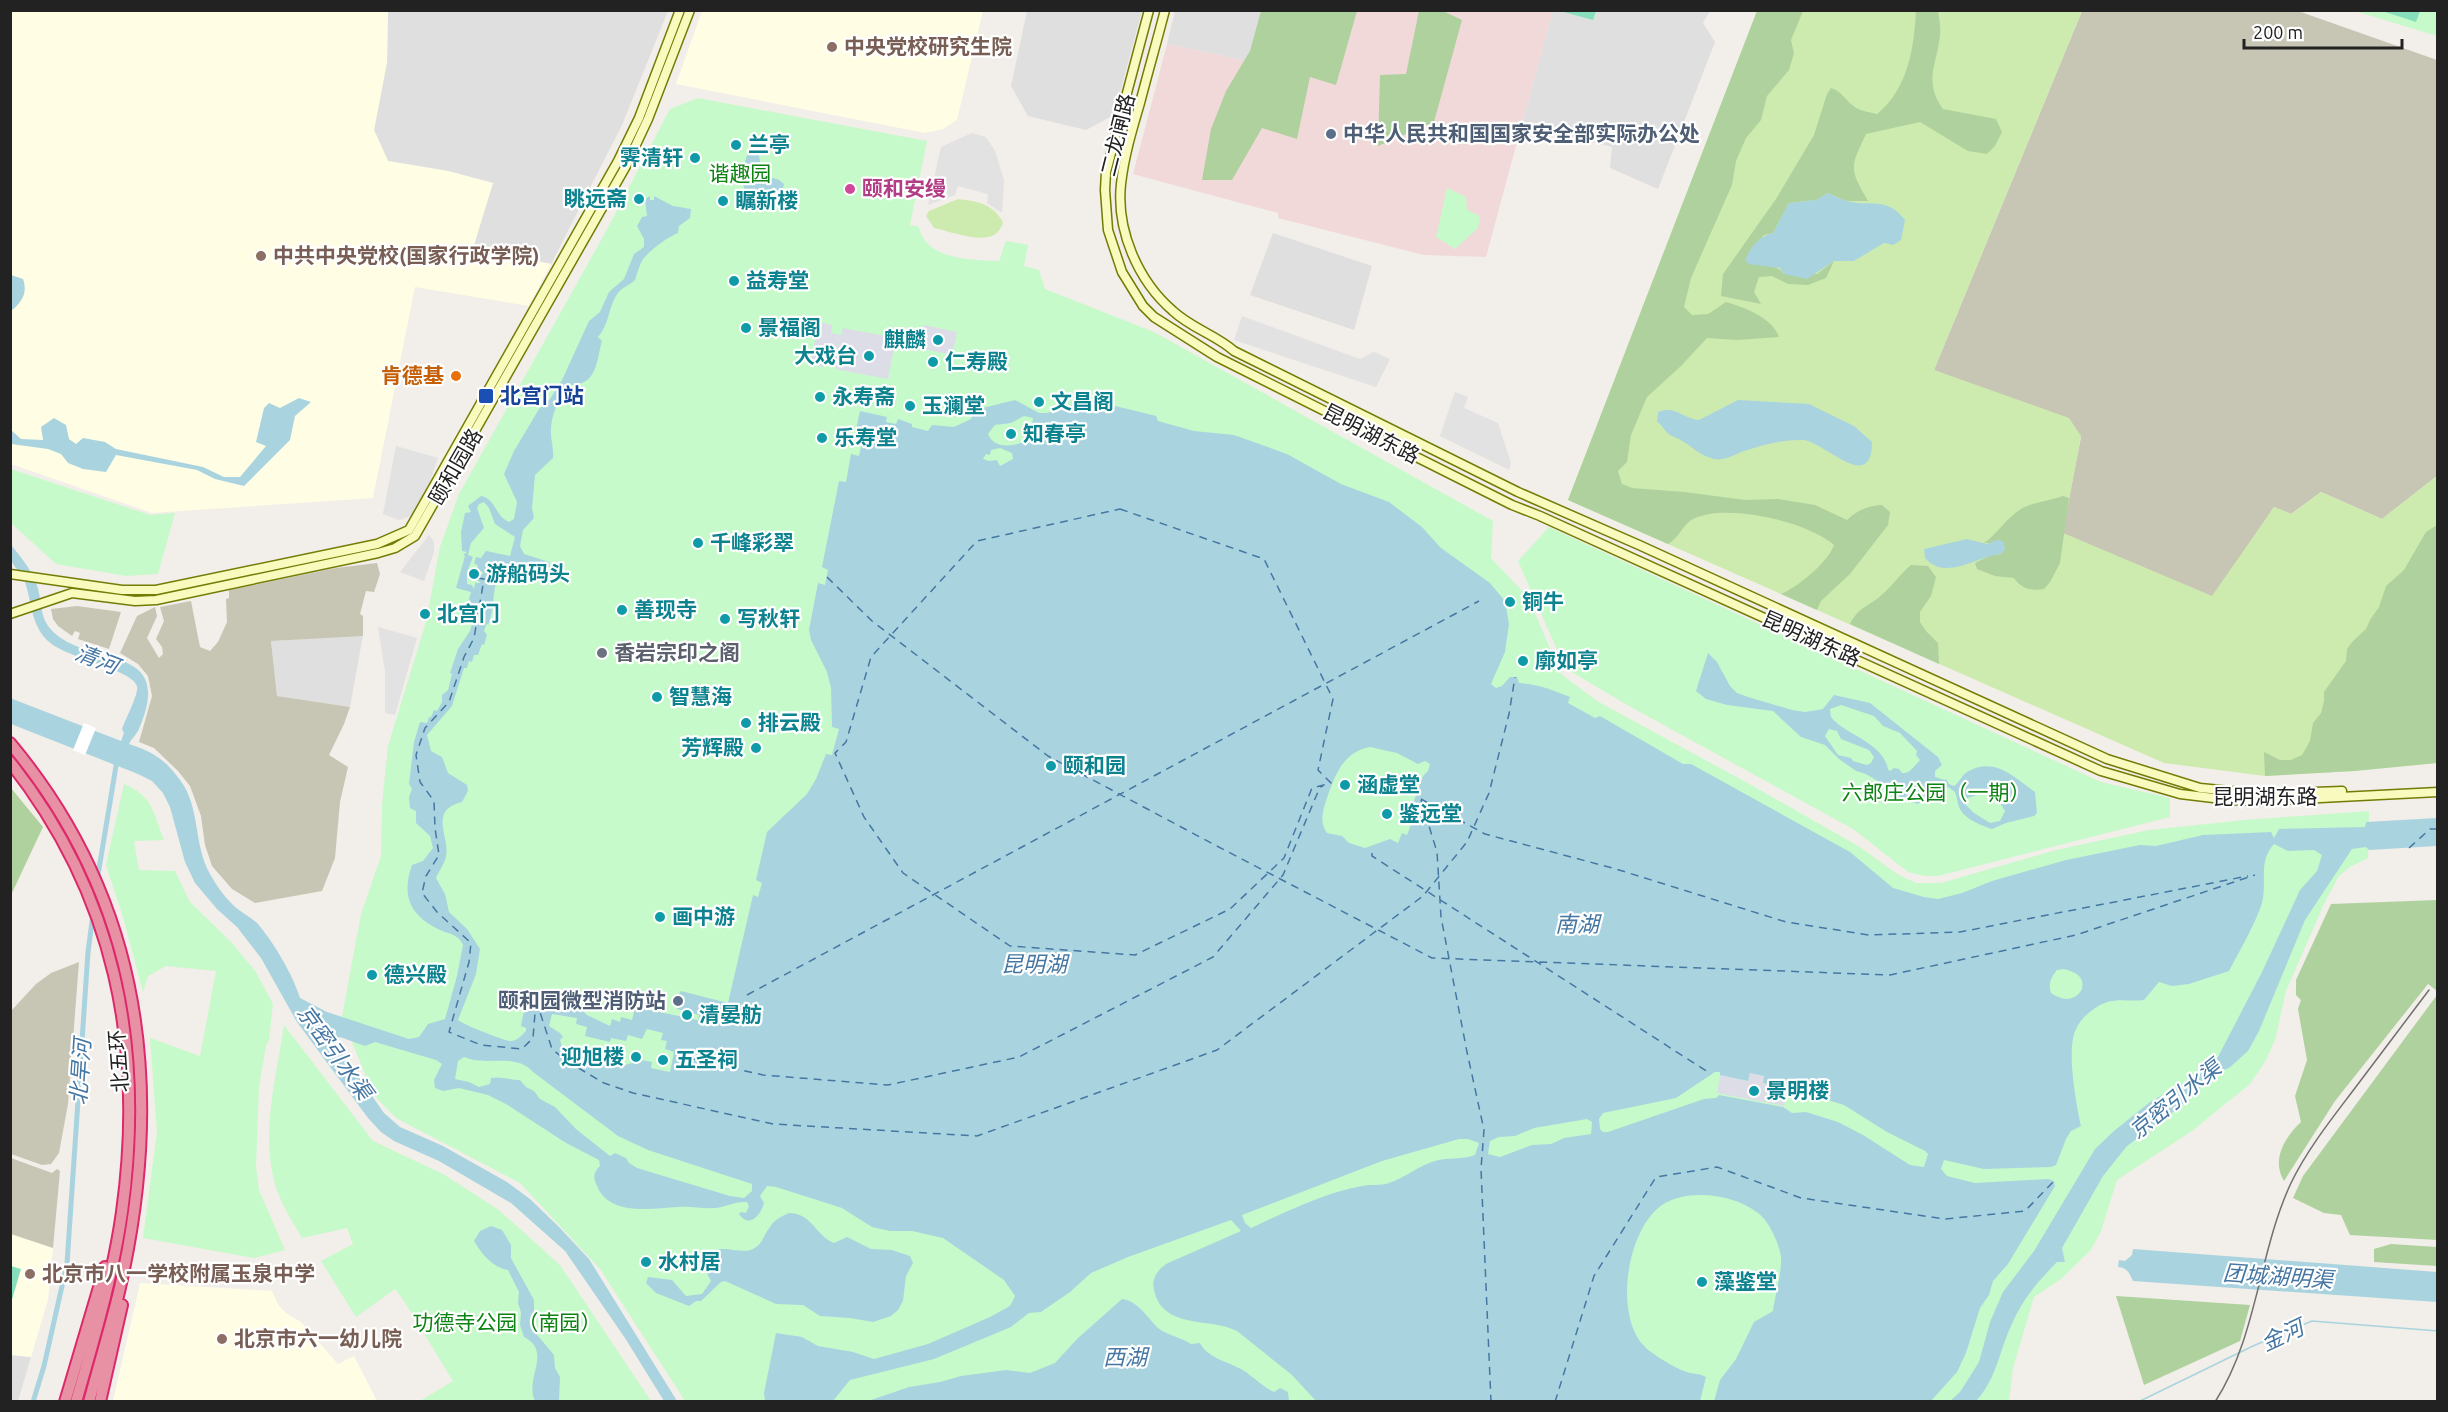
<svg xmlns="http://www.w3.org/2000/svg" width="2448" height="1412" viewBox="0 0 2448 1412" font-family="Ubuntu,'Noto Sans SC',sans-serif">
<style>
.residential{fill:#e0dfdf}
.commercial{fill:#f2d9d9}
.education{fill:#fffee4}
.construction{fill:#c7c6b4}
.grass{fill:#ceebaf}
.forest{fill:#aed19e}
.park{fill:#c7faca}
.pitch{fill:#87e0bb}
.parking{fill:#e2e2e2}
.plaza{fill:#dddde8}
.water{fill:#a9d4df;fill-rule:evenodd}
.pier{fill:#fff}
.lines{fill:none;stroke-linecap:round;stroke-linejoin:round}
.stream{stroke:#a9d4df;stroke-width:1.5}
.canal{stroke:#a9d4df;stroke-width:5}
.ferry{stroke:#4677a3;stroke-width:1.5;stroke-dasharray:8 6;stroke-linecap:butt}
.secondary-casing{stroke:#737c05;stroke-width:11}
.motorway-casing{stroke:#dc296b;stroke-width:14}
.secondary{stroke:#f8fabe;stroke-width:8}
.motorway{stroke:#e891a4;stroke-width:10}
.tram{stroke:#707070;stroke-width:1.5}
.education-dot{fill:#8d6e63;stroke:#fff;stroke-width:2}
.service-dot{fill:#5c6f8a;stroke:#fff;stroke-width:2}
.culture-dot{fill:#0f9aa8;stroke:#fff;stroke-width:2}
.hotel-dot{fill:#d1479c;stroke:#fff;stroke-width:2}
.food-dot{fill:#e8710a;stroke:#fff;stroke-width:2}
.transit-dot{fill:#1a4fb4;stroke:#fff;stroke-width:2}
.worship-dot{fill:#6b7280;stroke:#fff;stroke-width:2}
.labels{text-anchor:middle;stroke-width:4.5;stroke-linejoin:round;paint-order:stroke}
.education-label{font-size:21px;font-weight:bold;fill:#785e54;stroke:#fff;text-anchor:start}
.service-label{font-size:21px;font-weight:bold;fill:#4e5e75;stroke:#fff;text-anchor:start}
.street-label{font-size:21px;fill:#222;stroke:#fff}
.culture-label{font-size:21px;font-weight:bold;fill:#0d838f;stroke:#fff;text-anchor:start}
.park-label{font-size:21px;fill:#0c8313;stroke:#fff}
.hotel-label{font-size:21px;font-weight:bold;fill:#b23c85;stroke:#fff;text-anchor:start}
.food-label{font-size:21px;font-weight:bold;fill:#c56008;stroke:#fff;text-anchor:end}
.transit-label{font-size:21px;font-weight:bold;fill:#164399;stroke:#fff;text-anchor:start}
.worship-label{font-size:21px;font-weight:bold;fill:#5b616d;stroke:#fff;text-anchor:start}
.water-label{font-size:22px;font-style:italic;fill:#4677a3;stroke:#fff}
</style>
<rect width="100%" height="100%" fill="#f2eee9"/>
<path class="residential" d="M388,11h280l-46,114 -71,139 -78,-16 20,-65 -45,-12 -60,-10 -14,-31 13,-68z
M1027,11h115l-28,104 -28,15 -58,-14 -17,-30z
M1175,11h115l-20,55 -103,-22z
M1543,11h167l-7,12 12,19 -57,147 -48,-21 2,-21 -90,-23 30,-111z
M1273,233l99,33 -18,64 -104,-35z
M363,635l-13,72 -73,-11 -6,-55z
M11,1355l20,2 -13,44h-7z"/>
<path class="commercial" d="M1543,10l9,3 -66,244 -62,-2 -146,-37v-5l-145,-39 34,-130 103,22 20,-55z"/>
<path class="education" d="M11,11h377l-1,51 -13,68 14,31 60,10 45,12 -20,65 78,16 -22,42 -114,-19 -42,211 -221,15 -141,-49z
M702,11h281l-26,109 -14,9 -18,4 -249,-49z
M11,1234l42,14 -5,52 -17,57 -20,-2z
M140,1283l132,8 7,15 7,7 15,9 37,42 16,-8 23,45h-264z"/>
<path class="construction" d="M2082,11h216l139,49v416l-55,43 -61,-27 -30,22 -17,-7 -61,90 -151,-64 19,-96 -147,-67z
M377,563l3,11 -6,18 -8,-1 -6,23 3,2v20l-92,5 6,55 73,11 -6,17 -15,31 19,12 -8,35 -5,56 -13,33 -67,12 -23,-14 -20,-23 -7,-21 -4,-29 -11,-30 -12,-15 -24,-23 -15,-6 13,-46 -4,-20 -10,-12 -18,-11 17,-37 18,-9 2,9 -10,22 12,20 4,-4 -1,-7 -6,-8 8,-18 -4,-14 31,-6 9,46 10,4 8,-9 9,-20 -1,-23 3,-1v-8l107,-22z
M77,606l44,6 -12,37 -31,-10 2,-6 -5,-2 -3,5 -14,-10 -5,-7 -2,-10z
M79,962l-11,142 -9,49 -8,11 -9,1 -31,-11v-143l25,-27 15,-11z
M11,1158l41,15 5,-4 3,2 -7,77 -42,-14z"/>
<path class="grass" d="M1757,11h325l-148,359 135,48 12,18 -18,97 149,63 62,-89 17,7 30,-22 61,27 55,-43v287l-83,8 -89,5 -101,-13 -596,-263z
M958,199c19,2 35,5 45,23 -7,29 -48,10 -69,6l-8,-12 3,-5z"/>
<path class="forest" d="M1261,11h96l-21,74 -26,-8 -13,62 -35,-11 -30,52h-30l9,-51 15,-38 24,-40z
M1419,11h24l19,9 -28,102 -56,24 2,-71 26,-1z
M1757,11h46l-12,29 3,13 -5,17 -22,26 -6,24 -15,18 -10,23 -4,24 -41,93 -7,29 8,8 16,-1 18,-12c18,5 47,16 53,35l-42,3 -30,-2 -26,28 -34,31 -16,38 -4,27 -9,9 4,13 10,4 52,4 62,8 32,-1 37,6 32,15c10,-10 21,-14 35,-15l8,7 -2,13 -38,49 -29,27 -4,9 -36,-16c16,-6 48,-33 53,-49 -26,-23 -108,-43 -141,-26 -10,5 -14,19 -25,25l-100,-44z
M1916,11h22c1,7 3,16 2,24 -3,30 -17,46 3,74l53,10 6,13 -7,14 -8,8 -19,-3 -48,-29 -54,12c-16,34 -17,34 2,67h-22l-18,-8 -12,7 -27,3 -16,30 -9,2 -15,17v11c12,1 28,1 35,11h33l17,-13 -8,17 -18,7 -20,-1 -16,-8 -13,1 -5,15 7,12 -40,-8 2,-22 53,-75 38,-64 13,-41 4,-6c10,3 14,11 21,17 7,6 16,7 25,9 31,-25 37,-66 39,-103z
M2063,496l6,2 -9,65 -10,19 -6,7c-12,2 -23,0 -30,-11l-19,-2 -18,-7 -2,-6 16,-8 10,-1 4,-5 -13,-6h-8c15,-10 25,-30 43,-37 11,-4 25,-6 36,-10z
M2437,525v238l-83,8 -89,5 -1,-24 16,8h11l11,-5 8,-14 3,-18 8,-10 3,-12v-9l22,-31 1,-12 6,-8 13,-12 4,-9 9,-13 7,-21 18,-16 22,-38z
M1911,565l17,1 8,11 -5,19 -11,16v10l6,9 12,12 1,21 -89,-40c8,-15 14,-16 27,-25 12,-9 22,-24 34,-34z
M11,788l32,39 -32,68z
M2437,900v91l-9,-7 -93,117 -51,80c-13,-21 1,-44 17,-59l-6,-26 12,-36 -9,-51 3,-9 -5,-5v-15l35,-76z
M2437,995v245l-87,-5 -9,-20 -17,-2 -31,-15 10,-22z
M2391,1244l46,3v19l-63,-4v-13z
M2116,1296l134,9 -10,36 -96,44z"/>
<path class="park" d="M2355,11h82v25z
M698,98l229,43 -17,84 9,2c7,33 52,33 80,34l7,-20 22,4 -4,21 15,4 6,19 109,43 339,189 -2,37 37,39 33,77 36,27 156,85 107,61 37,27 19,9h25l115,-33 93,-20 95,-10 125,-9 -1,47 -18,9 -11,9 -14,26 -39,89 -11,49 -9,20 -16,24 -58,47 -75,49 -16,51 -10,19 -30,29 -27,18 -21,71 -4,33h-1324l-85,-132 -80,-86 -124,-65 -23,-24 -31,-77 19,-103 20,-58 1,-51 6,-59 38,-124 14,-75 19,-53 145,-259 66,-126z
M1447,188l19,9 1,13 13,6 -2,12 -23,21 -19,-12z
M11,469l139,46 25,-2 -17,61 -32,2 -70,-12 -45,-41z
M1549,527l552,255 69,16v19l-232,59h-13l-17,-4 -55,-43 -224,-123 -64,-38 -47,-107z
M124,784c29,12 29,28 40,56l-30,1 5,29 36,1 15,31 42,41 24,29 17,32 -4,36 -3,6 -7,41 -3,79 3,24 26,60 -31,8 -111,-20 14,-106 -7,-94 50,18 16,-85 -50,-5 -18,10 -5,16 -20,-75 -17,-52z
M284,1025l89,116 70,33 56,36 61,55 91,136h-231l33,-20 -49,-80 -9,-12 -39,28 -35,-56 32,-17 -6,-16 -45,10c-11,-19 -25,-40 -29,-62 -11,-49 4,-102 11,-151z"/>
<path class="pitch" d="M1560,11h36l-3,9z
M2382,11l38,-1v1l-4,11z
M11,1266l10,3 -10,34 -1,-37z"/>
<path class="parking" d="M972,133l14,4 9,14 9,29 -2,33 -15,-10 1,-9 -30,-8 -3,9 -27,10 13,-58z
M1242,316l118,43 14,-7 16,7 -14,28 -142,-47z
M1455,392l13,5 -4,11 34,15 13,40 -2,7 -69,-34z
M396,446l42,12 -9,26 -18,32 -12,4 -16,-6z
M429,535l5,7v10l-10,29 -24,-9z
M378,627l39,11 -22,77 -10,-2v-42z"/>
<path class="plaza" d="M819,322l13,3 -1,8 10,2 2,-7 42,8 -1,4 11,3 -7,36 -53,-10 1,-4 -11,-3 -2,5 -13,-3z
M924,325l33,7 -5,23 -33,-7z
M1750,1073l14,3 -1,7 25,5 -4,18 -67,-13 3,-18 28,6z"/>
<path class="water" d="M753,146l5,3 4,25 17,6 5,4 -3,14 -5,-1 -3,6 -4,-1 -1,2c-6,-4 -16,-7 -22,-13 -8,-9 -1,-32 4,-43z
M1828,193c6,3 13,6 19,8 23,6 40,-5 58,19l-4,20 -8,5 -9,-2 -30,18h-20l-27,18 -23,-5 -4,-6 -31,-4 -4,-4c6,-13 14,-24 28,-27l16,-30 27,-3z
M650,196v4h4v-4l19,10 18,3 -1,9 -11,8 -1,7c-10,4 -30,18 -36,28 -3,5 -5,13 -7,19 -6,6 -14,7 -19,16 -8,13 -7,29 -18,41l4,4c-6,22 -5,44 -32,44 -10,13 -18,26 -19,43 -1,10 3,20 2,30l-18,17 -3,33 2,10 -11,12 -3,16 4,8 25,8 1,5c-12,-2 -18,-3 -30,1 -6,2 -13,-1 -20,2 -8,17 -5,36 -11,53l-3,2 -2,6 3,4 -3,10 -2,-1 -4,11h-4l-2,7 -3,-1 -2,7h-3l-12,38 -25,29 4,16 11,6 6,16 19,12 1,6 -6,11c-34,8 -12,35 -16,54 -1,7 -7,15 -10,22l9,16 4,18 18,17 13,20 -4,25 -18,46c4,4 47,21 52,21 7,0 11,-5 16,-10v-3l-5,-2 5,-26 21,-4 26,6 14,13 23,11 2,-7 8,3 1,-5 11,3 3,-13 63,13 1,-5 -22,-6v-4l5,1 3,-9 -6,-3 2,-3 47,12 25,-108 5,2 4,-14 -6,-3 11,-48 40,-38 9,-15 10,-25 6,1 7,-26 -7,-2 -1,-39 -4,-16 -16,-32 -2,-10 9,-47 7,2 3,-15 -6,-3 17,-86 7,1 5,-28 8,2 4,-19 -8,-3 5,-23 27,6 -1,5 10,2 2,-5 14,5v3l16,4 4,-6 22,2 17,-8 3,-9 41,-10 24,13h8l37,-11h15l57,14 2,5 36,10 40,4 53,19 54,30 48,18 33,25 19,21 49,35 15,18 4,23 -4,28 -14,32 5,4 6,-2 8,-9h7l2,6c19,1 34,7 51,14l-2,6 27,15 5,-2 83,48h8l159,88 43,36 31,9 14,2 24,-6 30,-12 74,-21 74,-15 16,1 47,-11 68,-3 3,6 5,-9 86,-2 1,-5 71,-4v28l-68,4 -3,-3 -14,2 -47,71 -46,111 -11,20 -19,17 -13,5 -39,36 -50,37 -24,30 -41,72 3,14h-8c-21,22 -34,36 -46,64 -12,26 -15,54 -35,75h-26l10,-9 19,-30 11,-40 13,-30 31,-41 61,-102 19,-18 36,-29 55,-31 13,-14 44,-85 38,-82 17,-19 5,-16 -8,-5 -26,1 -14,-7c-15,17 -8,33 -11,54 -2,16 -25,56 -34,73l-40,13 -17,2 -13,-4 -15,18c-12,2 -24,-2 -37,2 -11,4 -26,15 -31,27 -10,20 0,74 5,97l-10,5 -5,8 -10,26 -5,2 -67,2 -40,-9 -3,9 6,7 28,7 73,-4 6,2 1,5 -47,78 -15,17 -4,14 -9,13 -14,45 -9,19 -26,29h-217l6,-21 16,-21 18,-37 19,-11c2,-15 9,-39 8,-54 -2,-14 -12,-36 -23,-44 -24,-19 -70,-25 -96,-8 -35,24 -49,111 -17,142 7,7 30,21 39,24 7,3 15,2 22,6l-6,24h-384l-24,-26 -55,-44c-28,-14 -74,-1 -83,-41 -3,-12 4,-21 14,-27l73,-32 -10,-11 -103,37 -37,16 -21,19 -29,20 -12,1 -18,14 -77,32 -84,21 -17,21h-68l-1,-8 12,-60 26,4 16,9 35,6 21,7 54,-15 62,-27 20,-11 5,-10 -11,-16 -61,-42 -31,-7h-22l-18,-4 -30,-19 -66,-21 -9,-1 -7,10 4,7c-3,12 -15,26 -25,11l2,-2 5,1 3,-7 -2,-4c-12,-1 -21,5 -32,6 -12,1 -25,-2 -37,-1 -26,1 -68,10 -81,-21 -4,-9 -4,-13 3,-20l-1,-6 -33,-17 -60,-39 -18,-9 -29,-7 -16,3 -8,-3 -1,-8 8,-16 -6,-4 -61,-18 -10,4 -25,-9 -3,1 -1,7 48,68 16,14 43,19 64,36 23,17 29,28 30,32 88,142h-13l-39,-63 -60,-87 -54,-48 -72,-42 -45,-20 -13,-9 -13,-14 -71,-96 -36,-64 -24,-31 -20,-18 -22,-26 -10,-21 -15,-55 -7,-14 -11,-12 -14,-7 -127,-50 -1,-26 111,43 3,-8 -2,-4c3,-9 17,-35 15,-43 -5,-17 -72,-28 -89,-45 -17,-16 -16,-38 -23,-59 -3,-9 -12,-15 -14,-23 -2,-3 0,-10 0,-14 9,11 20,24 25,38 6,14 3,30 12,43 34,45 130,12 91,103 -2,5 -7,9 -10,15 24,8 36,15 51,36 21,28 13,64 30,94 6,11 13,21 22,30 7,7 17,12 25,19 16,18 36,52 43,75l27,14 82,27 10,-2 9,-13 17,-5 12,-43 6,-31c-4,-10 -13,-11 -23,-15 -30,-14 -39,-34 -28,-65l11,-4 10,-13 -3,-12 -14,-13v-12l-6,-3 -1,-11 3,-8 -3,-5 5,-42 6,-20 7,1 2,-6h2l3,-7 3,1 5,-9v-7l6,-5 4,-16 -2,-1 8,-24 12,-18 3,-11 -4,-7 1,-12 -1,-2 2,-7 -15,-4 9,-32 -2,-1 4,-3 -5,-1 -1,-19 4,-19 6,-1 -3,-6 13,-10c15,3 14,20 28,26l5,-3 3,-17 -13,-28 10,-23 25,-42 11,-10 12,-19 27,-59 11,-9 9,-20 15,-13 10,-25 10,-7v-8l-7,-13 5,-9 5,-1 -2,-17zM1024,416l9,2 -3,21c-13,7 -35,12 -42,-5l7,-9 16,-2zM1000,448l12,5 1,6 -13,7 -3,-6 -8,1 -6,-2 3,-5 4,1 1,-5zM484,502l5,6 6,16 20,13 -5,19 -24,-5 -5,7 -5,-1 -2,6 4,3 -1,4 6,2 -1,3 -5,-2v7l4,3h-6l-1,6 -2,-4 -5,-1v-12l6,-15 -5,-2 3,-12 13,-15 -7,-20 2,-4zM1370,747l27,6 21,11 7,-3 5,3 -2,7 -5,5 -15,41 5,2 -6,16 -5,-2 -4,10 -8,-4 -25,9 -16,-5 -7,-7 -15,-3c-8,-11 -4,-23 0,-35 8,-23 16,-46 43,-51zM2064,969c11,3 21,7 18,20 -7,13 -20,12 -31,4 -3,-9 0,-16 6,-23zM552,1014l25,4 -1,6 11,3 -2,9 25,6 1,-4 15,3 2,-6 14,4 5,-10 16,4 -2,7 6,1 -2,8 9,3 -4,20 -19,-4 1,-6 -11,-2 -22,7 -51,-15v-4l-6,-2 -2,-6 3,-3 -3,-4 -11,-7zM464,1057c22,10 51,-5 69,15l85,64 30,14 101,33 3,1v7l-8,7 -14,-2 -93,-28 -8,-5 -3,-5 -11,-5 -5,3 -34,-27 -21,-22 -15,-8 -6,-8 -8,-4 -6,-7c-11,0 -19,-4 -29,-2l-1,6 -11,3 -10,-5 -14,-3 3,-18zM1715,1072h5v3l28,6 2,-8 14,3 -1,7 25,5 56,17 43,27 38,19 3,3 -4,13 -14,-2 -47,-30 -25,-13 -32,-10 -14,1 -9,-6 -64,-12 -3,3 -12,1 -96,33h-5l-3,-3 -1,-10 4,-6 73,-15zM1587,1119l5,3 -1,12 -27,4 -13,6 -19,1 -32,12 -12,-3 2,-13 9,-4 16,-1 19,-8zM1459,1139h9l11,4 -4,12c-13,5 -27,2 -40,6 -16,4 -30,17 -46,22 -9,3 -17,1 -27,3 -35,6 -79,27 -111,42l-6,-5 -3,-8 140,-54z
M11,275l12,4c5,14 -1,23 -12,32z
M299,398l12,4 -16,14 -5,24 -46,46 -29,-7 -18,-9 -81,-15 -10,17 -23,-3 -15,-6 -7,-9 -13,-5 -37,-5v-14l10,9 22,1 -2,-13 13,-9 12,7 3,14 7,5 7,-6 22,4 11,7 87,18 21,10h16l26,-31 -10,-4 8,-34 5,-5 11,5z
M1738,400l71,4 45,22 18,16c0,53 -47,0 -69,-2 -18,-1 -41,5 -59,11 -10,4 -20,10 -30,8 -15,-4 -20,-11 -32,-18 -4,-3 -9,-4 -12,-6 -6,-4 -7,-10 -13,-13l1,-10c17,-7 24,6 41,8z
M1967,539l20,5 10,-4 6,1 2,8 -4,5c-24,2 -55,28 -76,4l-1,-9z
M1708,653l9,9 13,24 7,7 11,4 44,13 13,2 18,-3 11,-14 36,8 68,54 4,8 -7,6v6l10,3 1,-1 3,5 5,2c6,-4 7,-10 13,-14 27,-16 47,5 68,20l2,21 -3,3 -28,7 -14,6c-12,-4 -28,-10 -33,-22 -2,-5 -2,-10 -4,-15l-7,-5 -15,4 -15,13 -22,-8 -10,-10 -20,-12 -10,-3 -17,-12 -14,-14 -24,-8 -28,-26 -46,-6 -21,-6 -10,-8zM1841,705l33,11 9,10 17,7 17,18 -1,4 4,5c-6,6 -10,14 -18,13l-3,-4 -5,-1 -4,3 -2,-2c-6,-28 -42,-33 -57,-52l-1,-8zM1829,729l8,2 4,8 28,11 5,7 -3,6 -4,2 -14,-4 -2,-3 -13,-3 -13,-19zM1979,794c14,0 19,5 26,17l-5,10 -10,2 -16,-10 -9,-9v-5z
M789,1213c23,0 27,23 45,30l13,-6 24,12 21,1 18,6 3,7 -7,13 -3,25 -5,9 -7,6 -18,6 -23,-4 -30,-2 -17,-11 -27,-1 -51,-23 -4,1 -20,19h-5l-7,5 -33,-13 -10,-10 2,-6 24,3 14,16 16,-2 9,-13 -6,-11c3,-36 32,-13 48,-21 11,-6 10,-14 17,-22 4,-7 12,-11 19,-14z
M491,1226l11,4 9,15v13l23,42v31l20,24 1,13 5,9 -1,24h-24c-11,-23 18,-49 -11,-64l-4,-12 1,-12 -3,-10 1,-11 -11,-22c-15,-2 -27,-17 -34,-29l6,-10z
M2133,1249l304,23v30l-304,-21c-4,-8 -5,-13 -15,-14l1,-7 6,1 7,-6z
M1122,1299c15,1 26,19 36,29 9,7 22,9 33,16l9,-1c7,14 25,18 39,25 12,6 22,18 35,24l6,-4 8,4 1,9h-421l41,-14 31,-5 21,-6 45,-6 24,3 25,-10 22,-24z"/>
<path class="pier" d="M84,723l12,5 -11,27 -12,-5z"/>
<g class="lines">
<path class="stream" d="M2138,1402l115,-56 59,-25 126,10"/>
<path class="canal" d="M97,881l20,-121
M33,1402l11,-36 23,-102 21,-312 5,-38"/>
<path class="ferry" d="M1120,509l144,50 69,140 -15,71 13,13 -19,5 -28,70 -54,51 -95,46 -125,-9 -107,-73 -39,-56 -29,-64 11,-11 25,-85 106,-116z
M827,577l45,44 176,135 165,88 219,114 458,17 186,-40 179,-60
M477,578l7,1 -10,59 -10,19 -15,45 -24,26 -9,27 4,27 14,19 1,27 4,27 -13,21 -4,17 15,19 34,31 -2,19 -20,70 32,13 41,4 11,-11 3,-37
M1421,799l64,35 131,35 170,53 83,13 91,-3 288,-56
M1421,800l16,52 4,65 26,135 17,78 -3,39 10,233
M2409,848l21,-19h8
M1372,853v3l339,218
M747,995l732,-394
M536,1000l16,49 16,13 36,21 29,10 140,31 204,12 240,-86 206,-154 44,-54 22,-49 20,-79 6,-37
M676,1055l87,20 125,10 131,-28 194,-100 70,-82 37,-88 3,-1
M1555,1402l39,-126 62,-99 61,-10 84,31 144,21 80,-8 29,-30"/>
<g class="secondary-casing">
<path id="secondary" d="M1149,10l-43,162 -1,18 3,40 14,42 21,34 11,11 63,40 295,148 28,11 561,255 79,23 50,6 30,1 178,-9
M1165,10c-8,31 -17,62 -25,93 -8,27 -16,54 -19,81 -5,46 17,97 52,127 18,17 43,24 61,40l284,141 121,53 468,214 93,29 61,6 81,-3
M10,574l112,16h34l221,-46 32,-14 209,-369 21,-43 41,-108
M10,614l62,-21 63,8 21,-1 222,-47 17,-5 20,-12 211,-370 22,-47 42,-109"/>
</g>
<g class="motorway-casing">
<path id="motorway" d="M10,743c134,160 155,351 109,549 -9,37 -20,73 -30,110
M10,762c105,133 135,284 112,450 -9,64 -28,127 -46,190
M65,1402l40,-135
M100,1402l22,-97"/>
</g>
<use href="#secondary" class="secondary"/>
<use href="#motorway" class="motorway"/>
<path class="tram" d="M2215,1402c43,-67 43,-148 76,-219 16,-33 39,-62 61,-91 26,-34 51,-68 77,-102"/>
</g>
<g class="education-dot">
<circle cx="832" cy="47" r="6"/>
<circle cx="261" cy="256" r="6"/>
<circle cx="30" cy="1274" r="6"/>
<circle cx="222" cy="1339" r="6"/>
</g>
<g class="service-dot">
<circle cx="1331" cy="134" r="6"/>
<circle cx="678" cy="1001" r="6"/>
</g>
<g class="culture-dot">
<circle cx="736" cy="145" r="6"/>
<circle cx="695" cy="158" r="6"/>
<circle cx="639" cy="199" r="6"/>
<circle cx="723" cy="201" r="6"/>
<circle cx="734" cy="281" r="6"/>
<circle cx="746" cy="328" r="6"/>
<circle cx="938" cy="340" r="6"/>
<circle cx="869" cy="356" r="6"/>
<circle cx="933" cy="362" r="6"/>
<circle cx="820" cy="397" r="6"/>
<circle cx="1039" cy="402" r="6"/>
<circle cx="910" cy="406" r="6"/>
<circle cx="1011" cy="434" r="6"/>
<circle cx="822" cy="438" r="6"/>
<circle cx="698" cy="543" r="6"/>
<circle cx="474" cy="574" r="6"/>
<circle cx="1510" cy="602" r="6"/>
<circle cx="622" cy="610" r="6"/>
<circle cx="425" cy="614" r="6"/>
<circle cx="725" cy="619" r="6"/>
<circle cx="1523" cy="661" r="6"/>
<circle cx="657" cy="697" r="6"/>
<circle cx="746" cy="723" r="6"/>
<circle cx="756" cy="748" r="6"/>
<circle cx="1051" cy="766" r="6"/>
<circle cx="1345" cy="785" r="6"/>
<circle cx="1387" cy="814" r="6"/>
<circle cx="660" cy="917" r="6"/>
<circle cx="372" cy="975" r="6"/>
<circle cx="687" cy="1015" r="6"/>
<circle cx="636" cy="1057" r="6"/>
<circle cx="663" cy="1060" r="6"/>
<circle cx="1754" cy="1091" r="6"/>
<circle cx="646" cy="1262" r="6"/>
<circle cx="1702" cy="1282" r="6"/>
</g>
<circle class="hotel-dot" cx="850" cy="189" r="6"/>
<circle class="food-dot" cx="456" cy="376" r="6"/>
<rect class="transit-dot" x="478" y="388" width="16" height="16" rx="3"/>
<circle class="worship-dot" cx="602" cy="653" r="6"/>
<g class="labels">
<g class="education-label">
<text x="844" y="54">中央党校研究生院</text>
<text x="273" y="263">中共中央党校(国家行政学院)</text>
<text x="42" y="1281">北京市八一学校附属玉泉中学</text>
<text x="234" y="1346">北京市六一幼儿院</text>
</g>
<g class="service-label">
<text x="1343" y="141">中华人民共和国国家安全部实际办公处</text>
<text x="666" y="1008" text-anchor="end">颐和园微型消防站</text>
</g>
<g class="street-label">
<text transform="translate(1118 135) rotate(-76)" y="7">二龙闸路</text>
<text transform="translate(1371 434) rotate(27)" y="7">昆明湖东路</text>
<text transform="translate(456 467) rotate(-60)" y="7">颐和园路</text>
<text transform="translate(1811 639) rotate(24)" y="7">昆明湖东路</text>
<text x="2265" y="804">昆明湖东路</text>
<text transform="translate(119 1061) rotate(-94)" y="7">北五环</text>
</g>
<g class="culture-label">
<text x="748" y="152">兰亭</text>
<text x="683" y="165" text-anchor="end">霁清轩</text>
<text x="627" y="206" text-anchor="end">眺远斋</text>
<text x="735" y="208">瞩新楼</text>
<text x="746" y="288">益寿堂</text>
<text x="758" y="335">景福阁</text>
<text x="926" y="347" text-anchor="end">麒麟</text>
<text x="857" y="363" text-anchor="end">大戏台</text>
<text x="945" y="369">仁寿殿</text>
<text x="832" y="404">永寿斋</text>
<text x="1051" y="409">文昌阁</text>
<text x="922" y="413">玉澜堂</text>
<text x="1023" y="441">知春亭</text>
<text x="834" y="445">乐寿堂</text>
<text x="710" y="550">千峰彩翠</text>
<text x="486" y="581">游船码头</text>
<text x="1522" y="609">铜牛</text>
<text x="634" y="617">善现寺</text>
<text x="437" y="621">北宫门</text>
<text x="737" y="626">写秋轩</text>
<text x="1535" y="668">廓如亭</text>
<text x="669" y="704">智慧海</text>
<text x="758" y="730">排云殿</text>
<text x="744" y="755" text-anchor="end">芳辉殿</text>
<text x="1063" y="773">颐和园</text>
<text x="1357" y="792">涵虚堂</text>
<text x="1399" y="821">鉴远堂</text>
<text x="672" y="924">画中游</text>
<text x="384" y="982">德兴殿</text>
<text x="699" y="1022">清晏舫</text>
<text x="624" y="1064" text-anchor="end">迎旭楼</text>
<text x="675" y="1067">五圣祠</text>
<text x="1766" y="1098">景明楼</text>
<text x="658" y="1269">水村居</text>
<text x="1714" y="1289">藻鉴堂</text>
</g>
<g class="park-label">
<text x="740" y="181">谐趣园</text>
<text x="1936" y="800">六郎庄公园（一期）</text>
<text x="507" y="1330">功德寺公园（南园）</text>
</g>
<g class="hotel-label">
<text x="862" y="196">颐和安缦</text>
</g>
<g class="food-label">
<text x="444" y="383">肯德基</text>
</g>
<g class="transit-label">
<text x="500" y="403">北宫门站</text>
</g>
<g class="worship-label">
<text x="614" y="660">香岩宗印之阁</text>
</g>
<g class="water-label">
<text transform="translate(97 659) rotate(21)" y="8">清河</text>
<text x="1577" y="932">南湖</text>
<text x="1034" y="972">昆明湖</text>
<text transform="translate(335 1052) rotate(54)" y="8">京密引水渠</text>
<text transform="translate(80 1072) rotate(-86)" y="8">北旱河</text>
<text transform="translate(2175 1099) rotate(-39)" y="8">京密引水渠</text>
<text transform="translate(2278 1276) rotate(4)" y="8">团城湖明渠</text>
<text transform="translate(2282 1335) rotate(-25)" y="8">金河</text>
<text x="1125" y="1365">西湖</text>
</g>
</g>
<rect width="2448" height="1412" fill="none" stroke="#222222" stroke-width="24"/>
<path d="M2244 39v9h158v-9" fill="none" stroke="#222222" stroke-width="3"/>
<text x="2253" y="39" font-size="18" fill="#222222" stroke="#ffffff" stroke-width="4.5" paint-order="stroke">200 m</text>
</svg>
